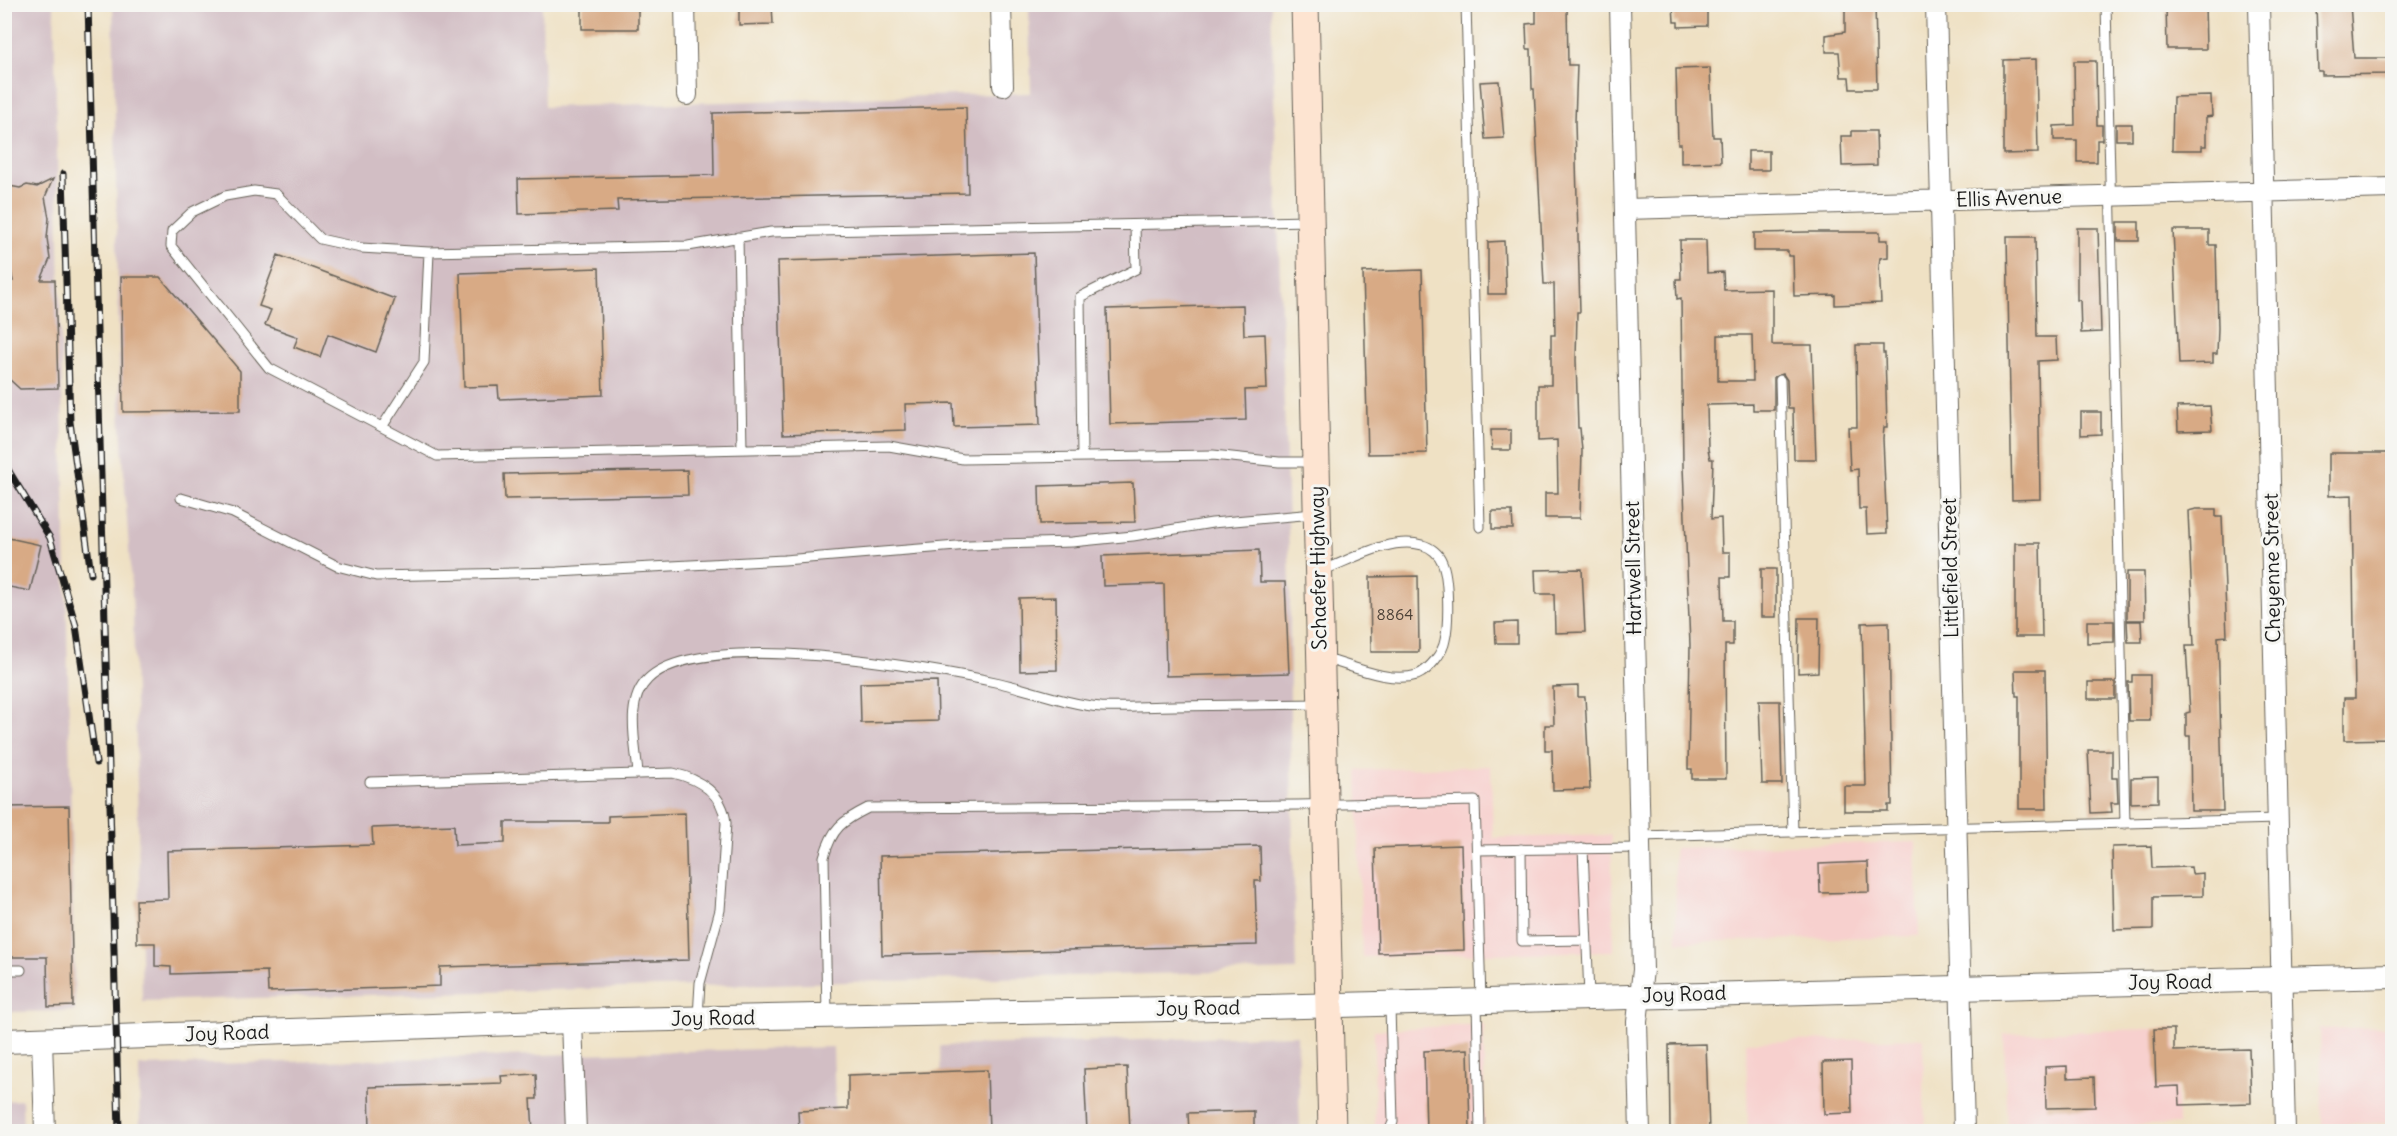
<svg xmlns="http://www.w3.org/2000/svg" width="2397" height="1136" viewBox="0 0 2397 1136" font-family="Delius,sans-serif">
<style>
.built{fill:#f7d0ce}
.industrial{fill:#d2bec4}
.building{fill:#d8aa85;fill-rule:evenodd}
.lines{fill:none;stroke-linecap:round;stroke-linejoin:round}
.service-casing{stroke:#666157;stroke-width:11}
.minor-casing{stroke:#666157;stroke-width:22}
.tertiary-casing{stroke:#666157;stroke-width:26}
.secondary-casing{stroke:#666157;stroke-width:29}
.service{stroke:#fff;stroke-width:9}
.minor{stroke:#fff;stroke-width:20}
.tertiary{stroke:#fff;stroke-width:24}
.secondary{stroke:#fde4d1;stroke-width:27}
.rail-casing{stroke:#1c1c1c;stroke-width:7}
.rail{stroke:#f6f6f2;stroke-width:4.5;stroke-dasharray:14;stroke-linecap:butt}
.labels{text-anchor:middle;stroke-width:6;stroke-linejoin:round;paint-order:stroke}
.number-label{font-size:16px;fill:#4b4036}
.street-label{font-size:20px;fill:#1c1c1c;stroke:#f6f6f2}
</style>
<rect width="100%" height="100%" fill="#f6f6f2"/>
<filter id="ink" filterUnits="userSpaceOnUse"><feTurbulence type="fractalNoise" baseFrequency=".0167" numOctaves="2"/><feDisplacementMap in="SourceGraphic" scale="12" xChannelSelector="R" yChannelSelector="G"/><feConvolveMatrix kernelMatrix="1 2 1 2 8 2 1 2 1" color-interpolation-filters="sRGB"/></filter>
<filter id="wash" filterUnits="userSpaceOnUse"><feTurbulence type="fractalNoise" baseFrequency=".008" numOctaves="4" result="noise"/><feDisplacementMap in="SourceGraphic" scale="24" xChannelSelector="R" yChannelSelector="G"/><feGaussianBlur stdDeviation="1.35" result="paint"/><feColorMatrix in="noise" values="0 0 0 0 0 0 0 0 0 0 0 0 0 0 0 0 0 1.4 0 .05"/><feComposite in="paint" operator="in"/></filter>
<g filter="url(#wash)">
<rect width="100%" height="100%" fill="#efe1c4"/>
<path class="built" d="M1491,766l2,72 118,-3 3,116 -252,6 -5,-187z
M1916,842l3,94 -242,6 -3,-94z
M1484,1024v107h-109l-1,-101z
M2392,1027v96l-70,2 -2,-96z
M2175,1028l3,96 -171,6 -3,-96z
M1923,1038l2,93h-177l-2,-89z"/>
<path class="industrial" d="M4,5h50l21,1006 -70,1z
M113,5h429l2,102 487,-14 -2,-84 242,-4 19,579v135l6,251 -1154,31 -9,-389 -13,-200z
M1297,1035l3,96h-358l-2,-85z
M833,1047l3,84h-696l-1,-65z
M22,1100l1,31h-18v-30z"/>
<g id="blocks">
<path class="building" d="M582,4h56v25h-56z
M739,4h33l1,20 -34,1z
M1536,4h31l1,61h9l-2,57 5,190h-3l-1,48 2,68h2l2,23 -2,67h-35v-25h13l-1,-53 -19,1v-56h13v-50h4l-1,-51h-10l-10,-195h-2l-1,-40h-4l-1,-25 10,-1z
M1673,4h34v22l-29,1v-5h-4z
M1845,4h30l2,85h-27l-1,-12h-8l-2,-25h-13v-17l19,-3z
M2166,4h39l1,45h-39z
M2316,4h34l4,54h38v16l-70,1v-4h-4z
M2036,59l2,94 -35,1v-94z
M2074,61h22l1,64h5v15h-5v22h-20v-22h-23v-14l21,-1z
M1710,68l3,69h7l1,25 -40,1v-19h-3l-2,-75z
M1499,81l5,57 -19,1 -5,-57z
M2211,96l1,20 -6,1v29h-4v4h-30l1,-53z
M966,107l2,86 -351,7 1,11 -99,3 -1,-35 196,-4 -1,-62z
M2116,124h16v16h-16z
M1852,131h24l1,34 -35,1 -1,-30h11z
M1748,151h21v19h-21z
M53,179l-8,18 4,21 -2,20 3,21 -9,21h14l3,108 -38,1 -11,-10 -3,-97 7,-1 -4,-21 2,-21 -3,-19 3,-8 -4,-6 3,-7 -6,-14 16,3 7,-3 10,2z
M2118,222h21v19h-21z
M2077,228h21l3,104 -20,1 -1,-33h-3z
M2173,230h36v15h7l2,83 -1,26h-4v9l-34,1z
M1807,232h73v8h8v17l-8,1 -1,7 2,38 -46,2v-10l-41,1 -1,-40h-5v-5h-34v-18z
M2007,237h28l2,100h19l1,23 -19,1 2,138 -28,1z
M1680,240h26l1,33 16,-1 1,18 48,-1v56h40l4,114h-22l-1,-50h-5l-1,-29 -4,-6 -9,3v33h-21v-6l-46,1 1,44 2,10h3l-2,60 10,-1 1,34h8v25h-8l1,44h10v24h-8l1,134h-34v-10h-4l2,-124 -7,-178 -2,-169 -4,1 -1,-20h5zM1718,335h34l1,46h-35z
M1504,241l2,53h-18v-52z
M1034,253l6,172 -86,2 -1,-24 -48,1 1,26 -123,4 -5,-173z
M278,255l117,44 -19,53 -48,-18 -8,23 -26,-10 4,-10 -33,-12 6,-15 -12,-4z
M599,268l4,127 -104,4 -1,-13 -34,1 -4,-114z
M1422,270l5,183 -59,1 -5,-182z
M121,277h39l80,94v40l-117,1z
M1243,305l1,30 21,-1 2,55 -22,1 1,30 -136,4 -3,-115z
M1856,345h27v8h2l2,74h-3l-1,12 4,94 -20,1 -1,-25h-7l-1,-40 -8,1 -2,-43h9z
M2210,406l2,24 -34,1 -1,-24z
M2081,412h20v22l-20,1z
M1491,430h20v20h-19z
M2329,453h63v286l-48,1v-42h11l-3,-203 -23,1z
M687,470l1,25 -183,4 -1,-25z
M1133,483l2,39 -95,2 -1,-38z
M2196,509h20v8h6l5,119 -9,1 5,174h-32l-1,-75h-4v-23l4,-1 -4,-66h8l-6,-135z
M1492,511h20l1,18h-21z
M4,537l37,8 -11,46 -26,-5z
M2015,543h25l2,94h-27z
M1259,550l1,32h25l4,91 -123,3 -2,-92 -61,2 -1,-30z
M1582,569l3,63 -30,1 -1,-39h-18l-1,-24z
M1761,569h15v48h-15z
M2127,572h17l1,48h-18z
M1418,576l1,76h-48l-1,-75z
M1056,597l1,73 -37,1 -1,-73z
M1799,618h20l-1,54 -20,1z
M2087,621h27v21l-27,1z
M2127,621h14l1,21h-14z
M1517,622v21h-21l-1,-20z
M1889,622l3,183h-4v6h-44v-25h22l-4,-163z
M2015,670h30l2,139h-28v-113h-3z
M2132,675h18v46h-21l-1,-39h4z
M937,681l1,40 -77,2 -1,-40z
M2088,682h27v17h-27z
M1578,686v11h7l5,92 -37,1 -1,-40h-7v-25h9l-1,-38z
M1759,701h21l2,83h-20z
M2088,750h24v28h5l1,25h-7l1,9 -21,1z
M2158,777v25l-27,1v-25z
M69,806l4,200 -25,1 -1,-50h-43l1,-150z
M685,813l4,147 -249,7v19l-172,6 -1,-21 -96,3v-7l-16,-1v-23h-18l-1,-43 32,-1 -1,-48 206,-6 -1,-17 82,-3 1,20 50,-2v-21h103v-6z
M1461,845l3,105 -86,3 -3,-105z
M1260,846l1,35h-6l2,64 -375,10 -2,-99z
M2151,846l1,22 39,-1 1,7 11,-1v23l-50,1v32l-39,1 -2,-83z
M1868,862l1,30 -49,1 -1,-29z
M2154,1029h20v22l75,-2 2,54 -71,2 -1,-19 -23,1z
M1706,1044l3,87h-39l-1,-86z
M1468,1049l2,82h-44l-2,-80z
M1851,1061l1,52 -28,1 -1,-52z
M2067,1066v12l27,-1 1,30 -49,1 -1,-41z
M1127,1067l3,64h-43l-3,-62z
M987,1070l2,61h-190l-1,-20 50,-2v-34z
M536,1074l1,25h-6l2,32h-163l-1,-44 133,-4 -1,-7z
M1254,1111v20h-65l-1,-18z"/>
</g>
</g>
<g filter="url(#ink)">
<use href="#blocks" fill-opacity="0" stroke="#666157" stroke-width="1.5"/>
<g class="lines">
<g class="service-casing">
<path id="service" d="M1466,4l14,523
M2106,4l19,820
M1308,221l-537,11 -83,14 -259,6 -68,-4 -41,-9 -44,-45 -22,-3 -29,5 -33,16 -20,19 -1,15 98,122 168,88 452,-10 74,13 250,-4 66,7h34
M738,237l4,212
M1780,380l13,453
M382,427l42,-65 5,-110
M1082,456l-2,-159 56,-28 -1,-44
M181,498l52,15 104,53 39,10 181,-4 227,-12 185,-15 103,-3 61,-6 79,-13 102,-9
M1321,571c30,-11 69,-35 101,-26 9,2 17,9 20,17 7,15 7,62 3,78 -2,13 -16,30 -28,35 -28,9 -67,-10 -94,-17
M638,774c-2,-30 -14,-72 10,-95 53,-52 283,-11 352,4 34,8 67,21 101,24 24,1 49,-1 73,-1 48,-1 97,-1 145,-2
M370,782l303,-9c27,6 50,21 53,50l-6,87 -20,73 -2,34
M1640,836l638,-17
M1583,848l6,148
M1521,849l1,92 64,-1
M1477,850l163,-2
M4,970h17
M1477,1002l3,130
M827,1015l-3,-158c8,-29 18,-36 44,-49l430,-3 177,-4 6,199
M1389,1132l4,-10 -3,-116
M2365,1132l27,-1"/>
</g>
<g class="minor-casing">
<path id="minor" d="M685,4l2,91
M1001,4l2,82
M1620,4l23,966 -6,52 3,110
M1936,4l28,1128
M2259,4l26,1128
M1625,209l767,-21
M572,1021l4,111
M42,1040l3,92"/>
</g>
<g class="tertiary-casing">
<path id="tertiary" d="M4,1041l568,-20 694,-14 1126,-31"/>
</g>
<g class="secondary-casing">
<path id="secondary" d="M1305,4l27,1128"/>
</g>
<use href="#service" class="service"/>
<use href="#minor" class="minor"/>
<use href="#tertiary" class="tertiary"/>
<use href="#secondary" class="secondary"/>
<g class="rail-casing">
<path id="rail" d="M88,4l31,1128
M63,174l7,248 21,152
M4,463l46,75 26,88 20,137"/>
</g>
<use href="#rail" class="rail"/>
</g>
</g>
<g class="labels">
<g class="number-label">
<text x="1395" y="620">8864</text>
</g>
<g class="street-label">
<text transform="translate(2009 198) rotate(-2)" y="7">Ellis Avenue</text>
<text transform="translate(1318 568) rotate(-91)" y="7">Schaefer Highway</text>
<text transform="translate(1633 568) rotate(-91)" y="7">Hartwell Street</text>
<text transform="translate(1950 568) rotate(-91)" y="7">Littlefield Street</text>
<text transform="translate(2272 568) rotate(-91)" y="7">Cheyenne Street</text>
<text transform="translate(2170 982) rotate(-1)" y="7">Joy Road</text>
<text transform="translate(1684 994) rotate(-2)" y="7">Joy Road</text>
<text transform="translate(1198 1008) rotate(-1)" y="7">Joy Road</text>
<text transform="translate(713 1018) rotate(-1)" y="7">Joy Road</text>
<text transform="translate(227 1033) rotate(-2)" y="7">Joy Road</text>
</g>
</g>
<rect width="2397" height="1136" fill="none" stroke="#f6f6f2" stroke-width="24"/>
</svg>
